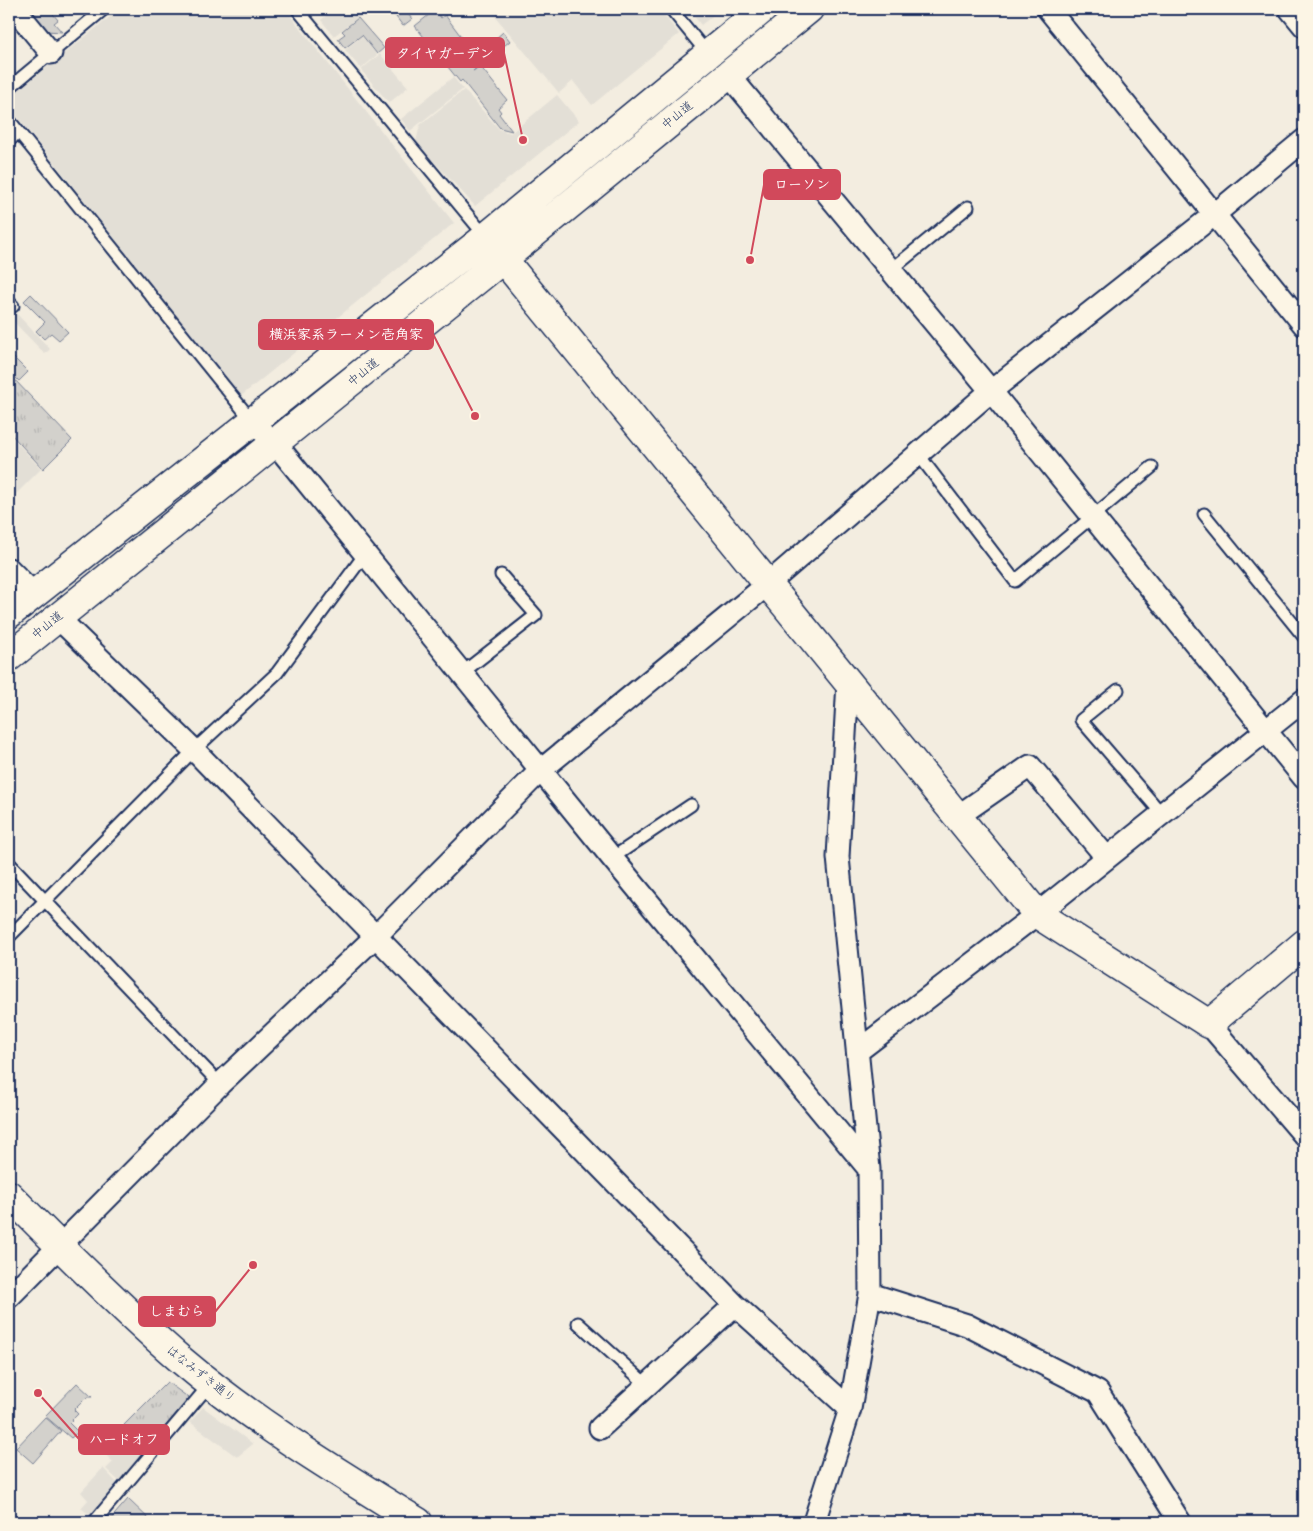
<svg xmlns="http://www.w3.org/2000/svg" width="1313" height="1531" viewBox="0 0 1313 1531" font-family="'Playpen Sans','Klee One',sans-serif">
<style>
.built{fill:#e3dfd6}
.grass{fill:url(#grass-tufts);stroke:#778095}
.garden{fill:#d3d1cc;stroke:#778095}
.lines{fill:none;stroke-linecap:round;stroke-linejoin:round}
.lane-casing{stroke:#1b2f5e;stroke-width:15}
.street-casing{stroke:#1b2f5e;stroke-width:25}
.secondary-casing{stroke:#1b2f5e;stroke-width:31}
.highway-casing{stroke:#1b2f5e;stroke-width:31}
.lane{stroke:#fcf5e5;stroke-width:11}
.street{stroke:#fcf5e5;stroke-width:21}
.secondary{stroke:#fcf5e5;stroke-width:28}
.highway{stroke:#fcf5e5;stroke-width:28}
.labels{text-anchor:middle;stroke-width:4.5;stroke-linejoin:round;paint-order:stroke}
.street-label{font-size:12px;fill:#1b2f5e;stroke:#fcf5e5}
.leader{fill:none;stroke:#d1495b;stroke-width:2}
.callout-dot{fill:#d1495b;stroke:#fcf5e5;stroke-width:2}
.callout{fill:#d1495b;stroke:#d1495b;stroke-width:2}
.callout-label{font-size:14px;text-anchor:middle;font-weight:bold;fill:#fff}
</style>
<defs>
<pattern id="grass-tufts" width="24" height="20" patternUnits="userSpaceOnUse" patternTransform="scale(1.25)"><rect width="24" height="20" fill="#d3d1cc"/><path d="M3 7l-1-3M5 7V3M7 7l1-3M15 17l-1-3M17 17v-4M19 17l1-3" fill="none" stroke="#b5b4b2"/></pattern>
</defs>
<rect width="100%" height="100%" fill="#f3ede0"/>
<filter id="ink" filterUnits="userSpaceOnUse"><feTurbulence type="fractalNoise" baseFrequency=".02" numOctaves="2"/><feDisplacementMap in="SourceGraphic" scale="10" xChannelSelector="R" yChannelSelector="G"/><feConvolveMatrix kernelMatrix="1 2 1 2 8 2 1 2 1" color-interpolation-filters="sRGB"/></filter>
<g filter="url(#ink)">
<path class="built" d="M120,9h165l169,214 -213,173 -230,-287 1,-14z
M335,9h34l-35,27 -13,-16z
M489,9h170l20,25 -87,71 -19,-24 -14,12z
M688,9h33l-20,16z
M362,36l15,19 -16,14 -16,-19z
M380,54l28,33 -19,16 -28,-33z
M453,77l10,12 -53,42 -9,-12z
M464,90l36,40 11,3 46,-38 22,26 -104,85 -59,-64 4,-17z
M15,312l35,37 -5,5 -36,-37z
M9,434l32,35 -32,32z
M203,1407l50,37 -16,13 -47,-35z
M129,1433l16,17 -25,32 -14,-13 7,-7 -14,-14 6,-6 9,7z
M103,1468l14,15 -26,33 -10,-8 7,-8 -7,-8z"/>
<path class="grass" d="M13,378l59,62 -29,29 -34,-37v-50z
M167,1382l22,16 -43,51 -22,-24z"/>
<path class="garden" d="M28,9h13l3,3 5,-3 9,11 -4,3 8,9 -16,-1z
M390,9h14l8,10 -9,7z
M435,10l6,8 4,-3 18,24 -5,4 17,21 23,-19 -4,-5 9,-8 7,9 -37,30 7,-5 27,34 -9,8 3,4 -2,2 13,17 -12,-3 -38,-48 -2,2 -45,-56z
M358,18l26,30 -7,6 -15,-19 -17,13 -7,-9 7,-5 -3,-3z
M31,294l37,38 -9,8 -8,-7 -7,6 -8,-8 9,-9 -21,-21z
M9,353l19,19 -9,9 -10,-10z
M77,1383l15,14h-5l-13,13 4,4 -9,9 9,9 -7,6 -26,-22z
M45,1417l16,14 -28,32 -17,-15z
M128,1499l24,23h-44z"/>
<g class="lines">
<g class="lane-casing">
<path id="lane" d="M297,9l189,228
M671,9l36,44
M9,88l95,-79
M9,120l244,302
M9,141l9,-9
M891,270l77,-63
M9,302l4,4
M918,454l97,127 137,-114
M1204,514l100,123
M462,673l74,-58 -35,-40
M1118,690l-37,30 81,94
M612,858l79,-53
M9,863l211,221
M9,937l185,-187 83,-77 88,-119
M578,1323l69,62
M94,1522l116,-138"/>
</g>
<g class="street-casing">
<path id="street" d="M15,9l36,44
M1048,9l256,316
M1290,9l14,17
M728,74l263,317 313,387
M253,422l22,21 337,415 257,311
M9,569l25,25
M57,617l137,133 541,555 115,104
M958,816l72,-50 77,92
M1209,1024l95,111
M858,1051l179,-137 267,-214
M870,1294l97,31 131,67 82,130
M9,1297l211,-213 156,-148 165,-166 227,-186 223,-193 224,-177 89,-74
M600,1428l135,-123
M814,1522l36,-113 20,-115 -1,-125 -31,-312 10,-175"/>
</g>
<g class="secondary-casing">
<path id="secondary" d="M503,259l534,655 172,110 95,-80
M9,1195c56,57 112,113 172,165 73,62 156,112 237,162"/>
</g>
<g class="highway-casing">
<path id="highway" d="M9,614l477,-377 277,-228
M9,657l494,-398 306,-250"/>
</g>
<use href="#lane" class="lane"/>
<use href="#street" class="street"/>
<use href="#secondary" class="secondary"/>
<use href="#highway" class="highway"/>
</g>
</g>
<g class="labels">
<g class="street-label">
<text transform="translate(677 115) rotate(-39)" y="4">中山道</text>
<text transform="translate(363 372) rotate(-39)" y="4">中山道</text>
<text transform="translate(47 625) rotate(-39)" y="4">中山道</text>
<text transform="translate(201 1374) rotate(38)" y="4">はなみずき通り</text>
</g>
</g>
<path class="leader" d="M523 140L504 53M750 260L764 185M475 416L433 334M253 1265L215 1312M38 1393L79 1439"/>
<g class="callout-dot">
<circle cx="523" cy="140" r="5"/>
<circle cx="750" cy="260" r="5"/>
<circle cx="475" cy="416" r="5"/>
<circle cx="253" cy="1265" r="5"/>
<circle cx="38" cy="1393" r="5"/>
</g>
<g class="callout">
<rect x="386" y="38" width="118" height="29" rx="5"/>
<rect x="764" y="170" width="76" height="29" rx="5"/>
<rect x="259" y="320" width="174" height="29" rx="5"/>
<rect x="139" y="1297" width="76" height="29" rx="5"/>
<rect x="79" y="1425" width="90" height="29" rx="5"/>
</g>
<g class="callout-label">
<text x="445" y="58">タイヤガーデン</text>
<text x="802" y="189">ローソン</text>
<text x="346" y="339">横浜家系ラーメン壱角家</text>
<text x="177" y="1316">しまむら</text>
<text x="124" y="1444">ハードオフ</text>
</g>
<rect width="1313" height="1531" fill="none" stroke="#fcf5e5" stroke-width="30"/>
<rect x="15" y="15" width="1283" height="1501" fill="none" stroke="#1b2f5e" stroke-width="2" filter="url(#ink)"/>
</svg>
